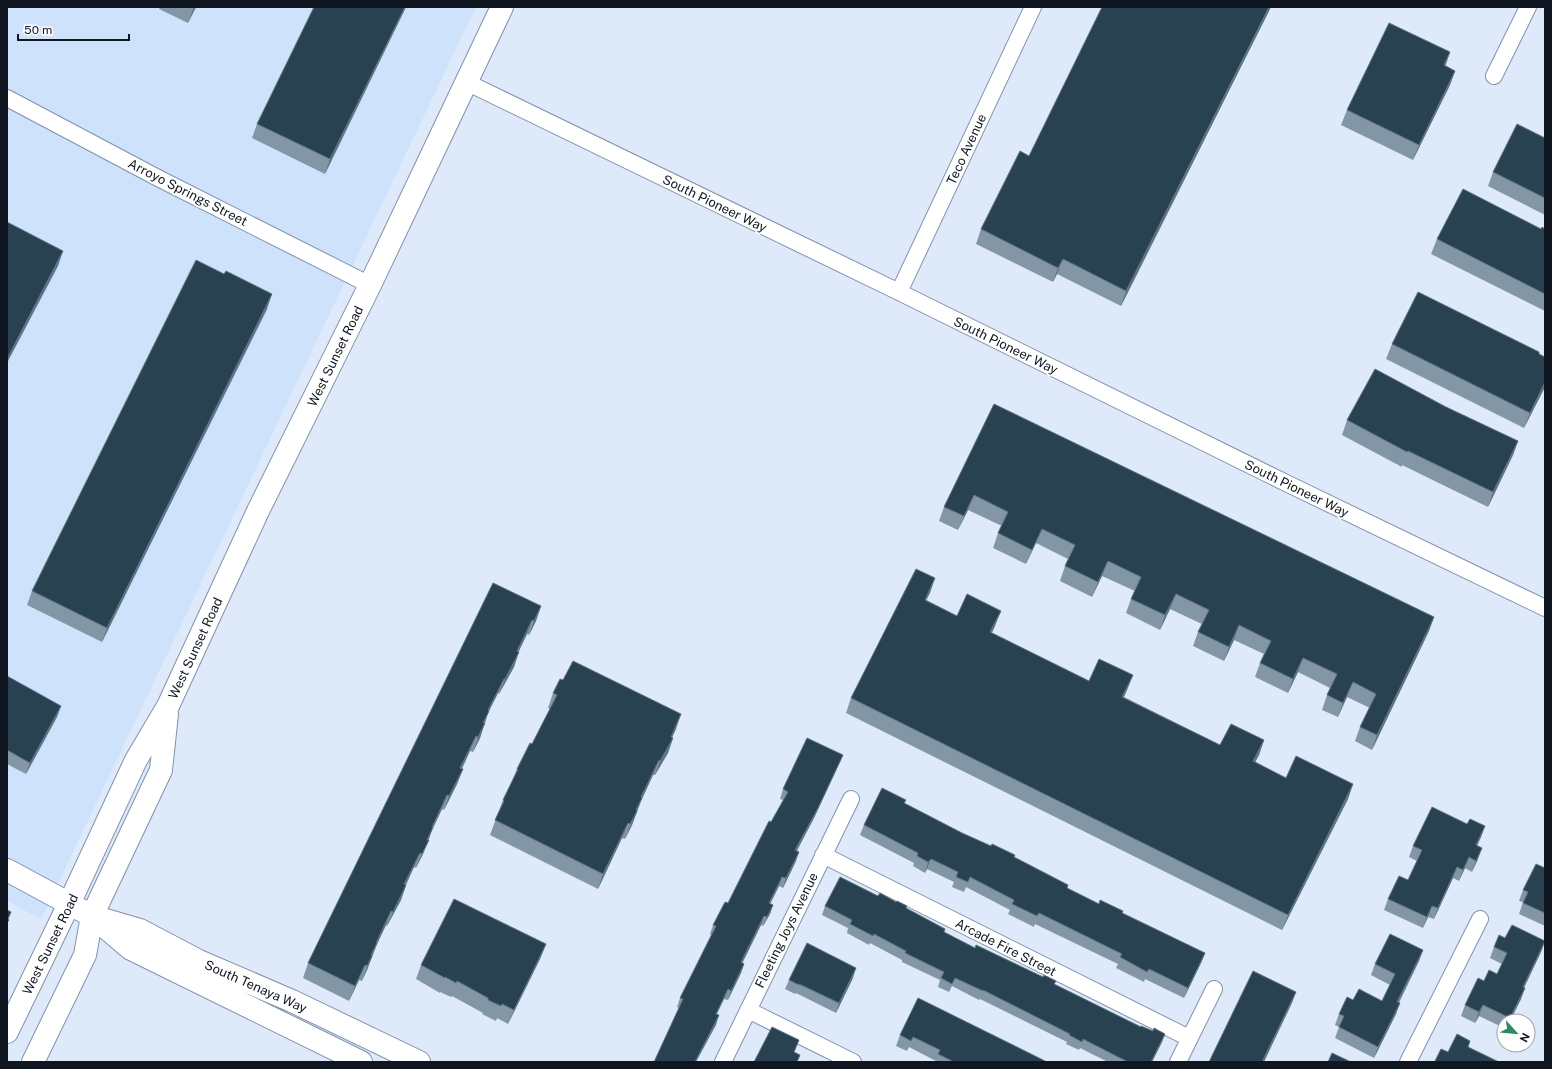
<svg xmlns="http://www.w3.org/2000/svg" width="1552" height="1069" viewBox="0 0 1552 1069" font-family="'Public Sans',sans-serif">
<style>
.built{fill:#cee2fc}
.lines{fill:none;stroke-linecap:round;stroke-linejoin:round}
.street-casing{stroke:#7f92aa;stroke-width:18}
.secondary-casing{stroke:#7f92aa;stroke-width:24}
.street{stroke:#fff;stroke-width:16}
.secondary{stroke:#fff;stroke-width:22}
.wall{fill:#8396a6}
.shaded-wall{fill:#5f7484}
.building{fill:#284251;stroke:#5f7484}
.labels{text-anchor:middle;stroke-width:4;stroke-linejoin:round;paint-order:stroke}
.street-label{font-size:13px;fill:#0f161f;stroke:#fff}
</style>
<rect width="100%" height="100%" fill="#deeafa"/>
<path class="built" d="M7,7h469l-435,912 -34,-18z"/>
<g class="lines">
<g class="street-casing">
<path id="street" d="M1494,76l34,-69
M466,82l433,210 385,190 261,126
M7,98l151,80 212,107
M899,292l134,-285
M823,855l366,183
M748,1010l105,52
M723,1062l128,-263
M1178,1062l36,-73
M1408,1062l72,-143"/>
</g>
<g class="secondary-casing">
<path id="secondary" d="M7,870l85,46 48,14 59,31 93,40 127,61
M98,921l33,28 230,113
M7,1032l62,-128 67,-144 32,-54 90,-195 112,-226 132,-278
M33,1062l52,-107 7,-39 69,-146 6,-56"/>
</g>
<use href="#street" class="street"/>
<use href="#secondary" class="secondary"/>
</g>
<path class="wall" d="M160,7h36l-8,16 -29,-14z
M406,7l-81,167 -73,-36 5,-14z
M1271,7l-150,299 -64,-32 -4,8 -77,-38 5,-15 48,-73z
M1450,52l-5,14 10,5 -5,14 -37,75 -72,-35 6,-15z
M1545,138v77l-57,-29 5,-14z
M1541,229h4v82l-114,-57 6,-15z
M224,274l43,35 -165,333 -75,-37 5,-14z
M1392,344l147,10 6,3v30l-21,41 -138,-69z
M994,404l440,213 -5,14 -57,119 -17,-9 5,-14 10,-19 -23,-11 -9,20 -16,-7 5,-15 3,-7 -32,-16 -10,21 -33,-16 5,-14 4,-9 -30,-14 -10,21 -31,-15 5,-14 4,-8 -32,-15 -10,21 -34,-17 5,-14 4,-8 -33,-15 -10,21 -32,-16 5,-15 3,-7 -32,-16 -10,21 -33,-16 5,-15 4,-7 -34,-16 -10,20 -19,-9 5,-14z
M1446,407l72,34 -5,14 -25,52 -86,-42v2l-60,-32 5,-15z
M493,583l48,23 -5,15 -7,14 -2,-1 -9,18 -4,15 -15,27 -1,-1 -10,20 -8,25 -7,14 -3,-1 -8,18h1l-6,15 -13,26 -2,-1 -9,19 -10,26 -7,14 -2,-1 -8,18 -5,15 -14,26 -1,-1 -9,19 -10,26 -5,11 -3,-1 -10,21 -46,-23 5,-15z
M930,593l-4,7 31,16 38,10 -3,7 97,48 44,-6 -6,15 -3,7 96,48 44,-5 -5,15 -4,7 31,16 67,6 -5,15 -66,131 -436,-217 5,-15z
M7,676l54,30 -4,11 -31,57 -19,-10z
M553,693l123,36 -4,9h1l-5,15 -13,22h-2l-12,26 -9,24 -7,14 -3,-1 -24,51 -108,-54 13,-35 10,-21 4,-10 15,-25 18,-35 -2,-1z
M843,755l-4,9 -25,54 -17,33 -1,10 -13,27 -4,-2 -9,18 3,1 -3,9 -7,12 -2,-1 -19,38 2,1 -3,9 -13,27 -4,-1 -7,15 -1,11 -53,19 16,-36 -2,-1 3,-9 31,-63 -1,-1 3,-9 15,-22 55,-103 -3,-1 3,-10z
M906,800l-2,3 58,30 52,24 54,28 -1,3 32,16 24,9 82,40 -4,10 -17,35 -39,-19 -1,3 -28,-14 2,-4 -83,-40 -1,3 -26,-13 2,-4 -44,-23 -2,5 -12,-5 2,-5 -27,-13 -2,4 -12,-7 1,-3 -54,-28 4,-10z
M1467,824l18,2 -4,11 -4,9 1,13 -6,13 -7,-4 -6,13 -6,-3 -19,41 -6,-2 -5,11 -39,-18 4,-11 20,-19 9,-19 -8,-4 4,-11z
M1545,868v58l-26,-12 4,-12 -4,-1 4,-11z
M878,896l18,6 10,6 39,21 -1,4 31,15 80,37 86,42 12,4 12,3 -3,8 -10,20h-44l-28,-14 -1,2 -13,-6 1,-2 -87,-43 -1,1 -27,-14 -3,6 -11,-5 2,-7 -38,-18v-2l-32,-17 -1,2 -22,-12 1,-5 -26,-13 3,-9z
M1505,938l40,3 -4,11 -17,36 -3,11 -11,22h-6v7l-25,-12 -4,7 -14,-7 4,-11 19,-24 13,-7 5,-10 -12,-6 4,-11z
M546,944l-6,15 -32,65 -11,-6 -1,3 -14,-7 1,-1 -31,-17 -1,1 -11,-5v1l-24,-14 5,-14z
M1423,950l-4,11 -20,42 -3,11 -22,44 -39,-20 4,-11 -4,-2 4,-11 14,-14 29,1 8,-16 -19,-10 4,-11z
M853,978l-17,35 -40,-20 -1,1 -10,-5 4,-9z
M918,998l129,64h-111v-1l-27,-14 -2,4 -11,-5 4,-11z"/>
<path class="shaded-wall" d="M194,7h2l-8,16z
M405,7h1l-81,167 5,-15z
M1269,7h2l-150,299 5,-15z
M1450,52l-5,15 -1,-2z
M1455,71l-5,14 -37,75 6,-15z
M63,251l-5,15 -51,97v-4z
M1063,259l-6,15 -4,8 5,-14z
M272,294l-5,15 -165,333 5,-14z
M1545,382v5l-21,41 6,-15z
M1518,441l-5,14 -25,52 5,-15z
M974,495l-6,15 -10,20 6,-14z
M1042,529l-6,14 -10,21 6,-14z
M1108,561l-6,15 -10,21 6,-15z
M935,578l-5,15 -11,21 6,-14z
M1176,594l-6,15 -10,21 5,-15z
M541,606l-5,15 -7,14 5,-14z
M1001,611l-6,15 -10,20 5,-14z
M1434,617l-5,14 -57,119 5,-15z
M532,620l-5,14 -15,32 5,-15z
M1239,625l-5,15 -10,21 5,-14z
M519,652l-5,15 -15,27 6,-15z
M1303,658l-5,14 -10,21 5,-14z
M1133,675l-6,15 -10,21 5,-14z
M504,679l-6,14 -10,20 -8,25 -7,14 15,-42z
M1353,682l-6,15 -9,20 5,-14z
M61,706l-4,11 -31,57 4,-11z
M681,714l-5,15 -11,22 6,-14z
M476,736l-6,15 -15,31 5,-14z
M673,738l-5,15 -13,22 5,-14z
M1264,740l-5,15 -11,21 5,-15z
M843,755l-4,9 -25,54 -22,41 3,-9z
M659,760l-6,15 -12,26 -9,24 -7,14 16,-42z
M463,769l-6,15 -13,26 5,-14z
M1353,784l-5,15 -66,131 6,-15z
M447,795l-5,14 -9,19 -10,26 -7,14 16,-41z
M628,823l-6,15 -24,51 5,-15z
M1485,826l-4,11 -9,19 4,-11z
M1482,848l-4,11 -6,13 4,-11z
M799,852l-3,9 -13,27 3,-10z
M420,853l-6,14 -15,32 5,-15z
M1469,857l-4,11 -6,13 4,-11z
M931,859l-4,10 -2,4 3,-11z
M1457,867l-4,11 -19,41 4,-11z
M782,877l-3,9 -13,26 3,-9z
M406,885l-5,15 -14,26 6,-14z
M773,905l-3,9 -7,12 4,-9z
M1432,906l-4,11 -5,11 4,-11z
M391,911l-5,14 -9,19 -10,26 -5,11 14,-38z
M764,916l-3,9 -23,47 3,-10z
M1545,941l-4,11 -22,46 4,-11z
M546,944l-6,15 -32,65 6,-14z
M1423,950l-4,11 -26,52 4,-11z
M1205,953l-4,10 -17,35 4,-10z
M744,964l-3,9 -13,27 3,-9z
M365,965l-6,15 -10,21 6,-15z
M856,968l-3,10 -17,35 3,-10z
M1525,988l-4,11 -11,22h-1z
M728,989l-4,10 -12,24 4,-9z
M1296,992l-4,11 -28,59h-2z
M1400,1003l-4,11 -22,44 4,-11z
M1483,1005l-4,11 -4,7 4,-11z
M719,1015l-3,10 -20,37h-1z
M1165,1034l-3,8 -10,20h-1z"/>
<path class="building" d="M314,7h91l-75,152 -73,-35z
M1102,7h167l-143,284 -63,-32 -5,9 -77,-39 39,-78 9,5z
M1389,23l61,29 -6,13 11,6 -36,74 -72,-35z
M1517,124l28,14v60l-52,-26z
M1463,189l78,40 1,-2 3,2v65l-108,-55z
M7,222l56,29 -56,108z
M196,260l28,14 2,-3 46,23 -165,334 -75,-37z
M1418,292l121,60v2l6,3v25l-15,31 -138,-69z
M1375,369l71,38 72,34 -25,51 -85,-41 -1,1 -60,-32z
M994,404l440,213 -57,118 -17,-8 16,-33 -23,-12 -10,21 -16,-8 10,-21 -34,-16 -10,21 -33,-16 11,-22 -32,-16 -10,22 -31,-15 11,-22 -33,-16 -11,21 -34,-16 10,-22 -33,-16 -10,21 -33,-16 10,-21 -33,-16 -10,21 -34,-17 10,-21 -34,-17 -10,21 -20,-9z
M916,569l19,9 -10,22 32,16 10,-22 34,17 -11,21 99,49 10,-22 34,16 -11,22 98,48 11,-21 33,16 -11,21 33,17 10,-22 57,28 -65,131 -437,-217z
M493,583l48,23 -7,15 -2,-1 -15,31 2,1 -14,27h-1l-16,31 1,1 -6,12h2l-7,14 -2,-1 -16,32 3,1 -14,27 -2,-1 -15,32h1l-6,13h2l-7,14 -2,-1 -16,31 2,1 -13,27 -2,-1 -15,32h1l-6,12 1,1 -5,10 -2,-1 -10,21 -47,-23z
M573,661l108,53 -10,23 2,1 -13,23 -1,-1 -18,37 1,1 -6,12 1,1 -7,13 -2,-1 -25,51 -108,-54 9,-19 -1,-1 15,-31h-1l13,-26 2,1 25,-49 -4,-2 7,-14 3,1z
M7,676l54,30 -31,57 -23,-13z
M807,738l36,17 -25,53 -23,42 4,2 -13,26 -4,-1 -13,26 4,2 -6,12 -3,-1 -23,46 3,2 -13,27 -3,-2 -12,25 3,1 -24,47h-41l29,-63 -3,-1 36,-72 -3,-1 12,-23 3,1 41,-82 2,1 17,-30 -5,-3z
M882,788l24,12 -2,3 58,30 29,13 1,-2 23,11 -1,2 54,28 -1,3 32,16 1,-4 23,11 -1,2 83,40 -17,35 -39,-19 -2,3 -27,-15 2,-3 -83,-41 -2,3 -25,-12 2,-4 -44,-23 -2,5 -12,-5 2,-5 -27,-13 -3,3 -11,-6 1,-3 -54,-28z
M1432,807l35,17 3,-5 15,7 -9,19 6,3 -6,13 -7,-4 -6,13 -6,-3 -19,41 -6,-2 -5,11 -39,-18 11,-23 9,4 14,-30 -9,-4z
M1536,864l9,4v45l-22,-10 5,-11 -5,-2z
M840,877l38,19 2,-3 16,9 1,-1 10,5 -1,2 39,21 -1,3 31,16 1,-3 67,32 1,-2 12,6 -2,3 87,43v-1l12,5 1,-3 11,6 -14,28h-23l-45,-23 -1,3 -13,-7 1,-1 -87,-44v1l-28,-13 -3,6 -11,-6 3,-6 -39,-19 1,-2 -32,-17 -1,2 -23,-12 2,-4 -27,-14z
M454,899l92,45 -32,66 -12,-6 -1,2 -13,-6v-2l-31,-17 -1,2 -11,-6v1l-24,-13z
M7,910l4,2 -3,7 1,1 -2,3z
M1512,925l33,16 -22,46 2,1 -15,30 -27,-13 -4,7 -14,-7 13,-27 6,3 5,-11 8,4 10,-21 -13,-6 5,-12 6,3z
M1390,934l33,16 -26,52 3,1 -22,44 -39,-20 5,-11 -5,-2 8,-17 6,3 6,-11 23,12 13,-27 -20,-10z
M807,943l49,25 -17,35 -40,-19v1l-10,-5z
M1253,971l43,21 -34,70h-53z
M918,998l105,52 24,12h-93l-16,-8 2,-4 -27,-13 -2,4 -11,-6z
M772,1027l27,13 -5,12 6,3 -3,7h-43z
M1457,1034l13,7 -2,6 31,15h-63l-1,-1 6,-12 7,3z
M1332,1053l19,9h-23z"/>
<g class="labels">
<g class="street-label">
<text transform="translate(966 149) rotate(-65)" y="5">Teco Avenue</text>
<text transform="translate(188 192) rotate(27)" y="5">Arroyo Springs Street</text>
<text transform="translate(715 203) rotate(26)" y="5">South Pioneer Way</text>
<text transform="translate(1006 345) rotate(26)" y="5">South Pioneer Way</text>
<text transform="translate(335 356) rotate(-64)" y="5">West Sunset Road</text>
<text transform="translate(1297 488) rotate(26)" y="5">South Pioneer Way</text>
<text transform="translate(195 648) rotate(-65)" y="5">West Sunset Road</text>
<text transform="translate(786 930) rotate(-64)" y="5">Fleeting Joys Avenue</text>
<text transform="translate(50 944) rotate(-64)" y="5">West Sunset Road</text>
<text transform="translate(1006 947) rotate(27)" y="5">Arcade Fire Street</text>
<text transform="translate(256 986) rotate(24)" y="5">South Tenaya Way</text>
</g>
</g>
<rect width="1552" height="1069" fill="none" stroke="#0f161f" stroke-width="16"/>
<g transform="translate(1516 1033) rotate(117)"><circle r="19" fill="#ffffff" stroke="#9fa2a5"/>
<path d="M0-3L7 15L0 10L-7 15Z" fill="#2e8a61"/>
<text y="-6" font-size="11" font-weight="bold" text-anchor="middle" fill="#0f161f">N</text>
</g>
<path d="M18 34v6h111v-6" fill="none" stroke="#0f161f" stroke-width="2"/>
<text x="24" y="34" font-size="12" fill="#0f161f" stroke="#ffffff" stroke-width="3" paint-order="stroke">50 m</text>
</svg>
